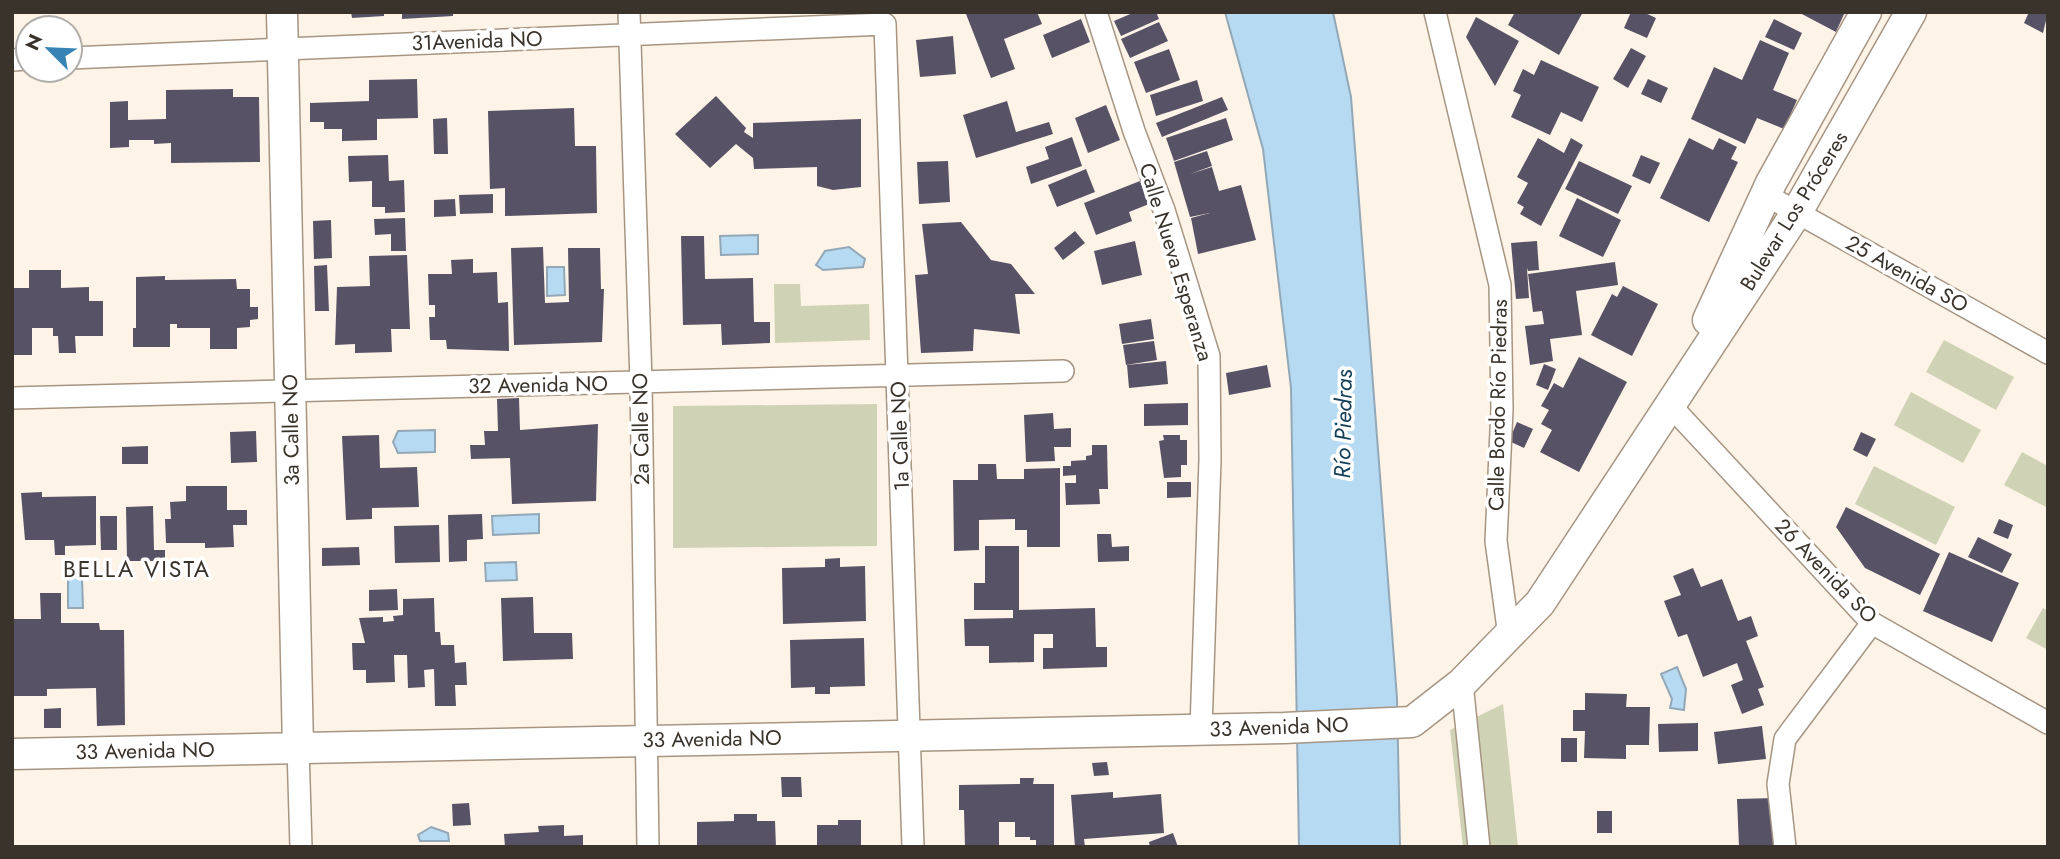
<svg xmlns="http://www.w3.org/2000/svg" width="2060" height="859" viewBox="0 0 2060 859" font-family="Jost,sans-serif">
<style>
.green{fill:#d0d2b5}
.water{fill:#b7daf3;stroke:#92a8b7;stroke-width:2}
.building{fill:#585266}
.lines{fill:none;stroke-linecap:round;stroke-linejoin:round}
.street-casing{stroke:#a69583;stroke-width:24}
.secondary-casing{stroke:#a69583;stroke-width:33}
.street{stroke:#fff;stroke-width:21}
.secondary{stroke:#fff;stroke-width:30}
.labels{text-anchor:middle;stroke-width:7;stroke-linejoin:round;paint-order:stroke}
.street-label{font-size:21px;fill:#3a332b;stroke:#fff}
.water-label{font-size:23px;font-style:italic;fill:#133f58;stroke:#fff}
.neighbourhood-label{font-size:23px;letter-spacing:2px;fill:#3a332b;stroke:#fff}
</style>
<rect width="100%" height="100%" fill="#fef3e7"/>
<path class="green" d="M774,284h26l1,22 68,-2 1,36 -95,3z
M1944,340l70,37 -18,33 -70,-38z
M1911,392l70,38 -18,33 -69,-38z
M877,404v142l-204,2v-142z
M2022,452l26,14v42l-44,-23z
M1874,466l81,41 -19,38 -81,-41z
M2043,608l5,3v39l-22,-12z
M1503,704l15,143h-55l-13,-117z"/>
<path class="water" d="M1225,12h108l18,85 46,601 3,149h-101l-8,-459 -28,-239z
M758,235v19l-37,1 -1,-19z
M849,247l16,12 -2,8 -40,3 -7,-5 9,-14z
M564,267l1,28 -18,1v-29z
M435,430v22l-37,1 -5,-11 5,-11z
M539,514v19l-46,2 -1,-19z
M516,562l1,18 -31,1 -1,-18z
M68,577h14l1,31h-15z
M1677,667l9,22 -2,21 -14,-2 2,-9 -11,-25z
M431,827l17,6 1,8h-29l-2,-6z"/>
<path class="building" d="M351,12h33v4l-32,2z
M402,12h51v4l-51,3z
M971,12h66l5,12 -38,15 11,30 -24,9 -25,-64z
M1135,12h21l3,7 -38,17 -7,-15z
M1515,12h68l-24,43 -51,-30z
M1631,12h12l13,6 -9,20 -23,-10z
M1798,12h47l-9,20z
M2029,12h19l-5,21 -19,-10z
M1476,17l43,24 -24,45 -29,-49z
M1081,19l9,23 -38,16 -9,-23z
M1774,19l28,14 -8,17 -29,-13z
M1159,22l9,19 -38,17 -9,-19z
M953,36l3,38 -36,3 -4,-37z
M1760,40l29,13 -16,37 24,10 -13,29 -27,-11 -12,26 -54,-25 23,-52 28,13z
M1631,48l15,8 -18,32 -15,-9z
M1169,49l11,31 -34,13 -12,-31z
M1541,60l58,27 -17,35 -21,-10 -11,23 -39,-18 10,-22 -8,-4 10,-22 11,6z
M417,79l1,39 -41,1v21l-35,1v-12h-18v-7h-14v-19l59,-2v-21z
M1648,79l20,9 -7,15 -20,-9z
M1197,80l6,21 -47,15 -6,-21z
M233,89v8h26l1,65 -89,1v-20l-17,1v-4h-25v7l-19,1v-46l18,-1v19l38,-1v-29z
M716,96l30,32 -2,4 9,6v-15l108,-4v68l-28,3 -16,-4v-19l-63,2 -1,-11 -17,-14 -26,24 -35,-34z
M1222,97l6,13 -66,27 -6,-14z
M1007,101l9,31 33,-10 4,12 -77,24 -13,-43z
M1106,105l14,35 -32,13 -13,-35z
M574,108l1,38h21l1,67 -92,3v-28l-15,1 -2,-78z
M447,118l1,36h-14l-1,-35z
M1226,118l7,22 -59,21 -8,-23z
M1072,137l10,29 -51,18 -5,-17 23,-8 -4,-12z
M1538,138l26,15 7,-15 12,7 -42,81 -21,-12 4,-7 -7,-4 11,-20 -11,-6z
M1689,138l24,12 6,-12 18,9 -6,12 7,3 -29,60 -49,-24z
M1207,151l5,15 -22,8 22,-7 7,24 22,-6 15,55 -58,14 -7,-36 19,-5 -20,4 -16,-55z
M388,155l1,26 15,-1 1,32 -20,1v-6h-13v-26l-23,1 -1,-26z
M1641,155l19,8 -10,21 -18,-8z
M948,161l2,41 -31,2 -2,-42z
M1579,161l53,25 -14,28 -53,-25z
M1086,169l9,23 -38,15 -9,-22z
M1140,181l9,23 -20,8 3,9 -36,14 -12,-32z
M493,194v19l-33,1 -1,-19z
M1577,198l44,22 -18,37 -44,-21z
M455,199l1,17 -22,1v-17z
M405,218l1,33h-15v-17l-16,1 -1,-16z
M331,220l1,38 -18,1 -1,-38z
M961,222l30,38 20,4 24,30h-20l5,40 -46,-5 -1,22 -52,2 -6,-78 13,-1 -6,-50z
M1075,231l10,12 -22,17 -9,-12z
M681,236h23l1,43 48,-1 1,44h16v21l-48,2 -1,-21 -38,1z
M1135,241l7,34 -40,10 -8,-34z
M1537,241l2,29 -11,1 -1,-3 2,30 -13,1 -5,-56z
M543,247l2,56 24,-1 -1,-54h32l1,41h3l-2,53 -88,3 -3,-97z
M407,255l3,74h-19l1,23 -37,1v-9l-20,1 2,-58 33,-1 -1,-30z
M473,259v14l24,-1 1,31 10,-1 1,49 -62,-2 -1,-9h-16l-1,-23h6v-12h-6l-1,-31h24l-1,-14z
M1615,262l3,23 -42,6 6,44 -32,4 3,22 -23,4 -5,-39 19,-2 -2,-13 -9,1 -5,-38z
M327,265l2,46h-14l-1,-45z
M29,270h32v18l28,-1v14h14v35h-28l1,17h-17l-1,-17h-5v-8h-21v27h-20v-67h17z
M165,276v4l71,-1 1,10h13v18h8v12l-8,1v7l-13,1v21h-27v-21h-33v-4h-7v23h-37v-19h3v-51z
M1623,286l35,18 -26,52 -41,-21 21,-41 5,3z
M1151,319l3,20 -32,5 -3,-20z
M1154,341l3,19 -31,5 -3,-20z
M1579,357l48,25 -48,90 -39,-20 12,-22 -11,-6 8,-14 -8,-4 13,-23 9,5z
M1166,361l2,23 -39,4 -2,-23z
M1544,364l12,5 -8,21 -12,-5z
M1267,365l4,22 -42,8 -3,-22z
M519,398l1,32 78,-6 -2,77 -84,3 -2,-46 -39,1 -1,-14h15l-1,-14h14l-1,-32z
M1188,403v22l-44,1v-22z
M1053,413l1,16 17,-1v19h-17l1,14 -29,1 -2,-47z
M1517,422l16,7 -9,19 -15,-7z
M256,431l1,31 -26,1 -1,-31z
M1861,432l15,7 -9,18 -14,-7z
M379,435l1,33 37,-1 2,40 -47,1v11l-26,1 -4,-84z
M1163,435h17v5h7v25h-6v12l-17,1 -5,-37 5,-1z
M1092,445h15l1,44h-9l1,15 -34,1 -1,-22h11v-8l-13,1v-10h8v-5l15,-1v-4l6,-1z
M148,446v18h-26v-17z
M978,464h18l1,15h27v-10l36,-1v79h-33v-17h-12v-11l-36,1v30l-25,1 -1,-71h25z
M1167,482h24v15l-24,1z
M186,486h41v24h20v15h-14l1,22 -29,1v-5h-39l-1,-24h6l-1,-17 16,-1z
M42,492v5l54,-1v49l-31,1v9h-10l-1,-15h-29l-4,-47z
M153,506l1,44h11v11h-38l-1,-54z
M1846,507l94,47 -20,41 -55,-27 -29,-41z
M482,514l1,25 -16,1v21l-18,1 -1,-47z
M100,516h17v34h-16z
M1999,519l14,6 -5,14 -15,-6z
M439,525l1,37 -45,1 -1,-37z
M1097,534h14l1,13 17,-1v15l-31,1z
M1978,537l34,17 -10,19 -34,-16z
M985,546h34v64l76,-2 1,39h11v20l-64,2v-21h10v-14h-19v28l-45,1v-17h-24l-1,-27 49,-1v-8h-39v-27h11z
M359,547l1,18 -38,1v-18z
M1949,552l70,31 -27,59 -69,-31z
M840,558v9l25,-1 1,55 -83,3 -1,-56 43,-1v-8z
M1693,568l8,19 21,-8 16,42 13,-5 7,20 -12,5 18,46 -6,2 6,16 -22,9 -11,-29 12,-5 -6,-17 -34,14 -16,-43 -9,3 -14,-36 17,-6 -8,-19z
M397,589l1,21 -29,1v-21z
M40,593h21v30h38l1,7h24l1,95 -28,1 -1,-38 -49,1v7h-35v-77h29z
M533,597l1,36h38l1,26 -70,2 -2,-63z
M434,598l1,34h5l1,13h13l1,18 11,-1 1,23h-12l1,21h-21l-1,-37 -10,1 1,17 -17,1 -1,-33h-13l1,27 -29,1v-13h-13l-1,-27h13l-6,-25 24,-1v5l11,-1 -1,-5 10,-1v-16z
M864,638l1,48 -35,1v7h-15v-7l-24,1 -1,-48z
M1585,693l42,1 -1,13h24l-1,38h-23v14l-42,-1 1,-27h-12v-21h12z
M61,708v20h-17v-19z
M1698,723v28l-39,1 -1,-28z
M1762,726l4,33 -48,5 -4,-32z
M1561,738h16v24h-16z
M1107,762l2,13 -15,1 -2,-13z
M781,777h20l1,20h-20z
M1020,778h14l-1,6h21v63h-18v-7h-6v-3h-15v-15h-16v25h-34l-1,-37h-5v-25l61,-1z
M1113,792v6l48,-4 3,39 -80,6 1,8h-10l-4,-52z
M1775,798l1,49h-37l-2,-48z
M469,803l2,22 -18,1 -1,-22z
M1597,811h15v22h-15z
M734,814h23v7h18l1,26h-79v-25l37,-1z
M838,820h23v27h-44v-22h21z
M564,825v11l19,-1v12h-78l-1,-13 35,-2 -1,-6z
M1173,833l5,14h-28l-1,-5z"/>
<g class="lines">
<g class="street-casing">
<path id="street" d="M629,12l12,370 7,465
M1096,12l38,119 30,79 45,146 1,104 -9,269
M1435,12l65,273 2,124 -6,132 13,95
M70,58l815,-34 28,823
M12,60l16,-1
M1766,195l282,158
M12,398l1051,-27
M1669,404l203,219 176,100
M1462,683l17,164
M298,748l3,99
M1785,847l-7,-63 7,-45 87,-116"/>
</g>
<g class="secondary-casing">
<path id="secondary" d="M282,12l16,736
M1708,320l63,-137 95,-171
M12,754l1272,-26 128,-6 50,-39 78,-80 257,-391 114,-200"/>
</g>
<use href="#street" class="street"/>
<use href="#secondary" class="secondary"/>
</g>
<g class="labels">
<g class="street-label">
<text transform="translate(477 41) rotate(-2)" y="7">31Avenida NO</text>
<text transform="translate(1794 211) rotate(-58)" y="7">Bulevar Los Próceres</text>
<text transform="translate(1176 262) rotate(73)" y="7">Calle Nueva Esperanza</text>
<text transform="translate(1907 274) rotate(29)" y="7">25 Avenida SO</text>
<text transform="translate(538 385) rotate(-1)" y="7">32 Avenida NO</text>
<text transform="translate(1498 405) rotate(-89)" y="7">Calle Bordo Río Piedras</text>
<text transform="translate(641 429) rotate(-91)" y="7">2a Calle NO</text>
<text transform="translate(291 430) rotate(-91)" y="7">3a Calle NO</text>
<text transform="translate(900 436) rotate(-92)" y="7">1a Calle NO</text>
<text transform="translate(1826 571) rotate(46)" y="7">26 Avenida SO</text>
<text transform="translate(1279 727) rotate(-2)" y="7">33 Avenida NO</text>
<text transform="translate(712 739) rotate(-1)" y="7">33 Avenida NO</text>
<text transform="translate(145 751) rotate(-1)" y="7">33 Avenida NO</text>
</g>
<g class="water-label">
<text transform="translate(1343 424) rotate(-89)" y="8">Río Piedras</text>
</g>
<g class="neighbourhood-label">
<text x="137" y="577">BELLA VISTA</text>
</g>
</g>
<rect width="2060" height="859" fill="none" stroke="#3a332b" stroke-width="28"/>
<g transform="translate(49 49) rotate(294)"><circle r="33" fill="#ffffff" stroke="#b0adaa" stroke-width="2"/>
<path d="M0-5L12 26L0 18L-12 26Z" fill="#3783b6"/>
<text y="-10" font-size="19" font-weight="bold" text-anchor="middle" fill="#3a332b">N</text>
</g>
</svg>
